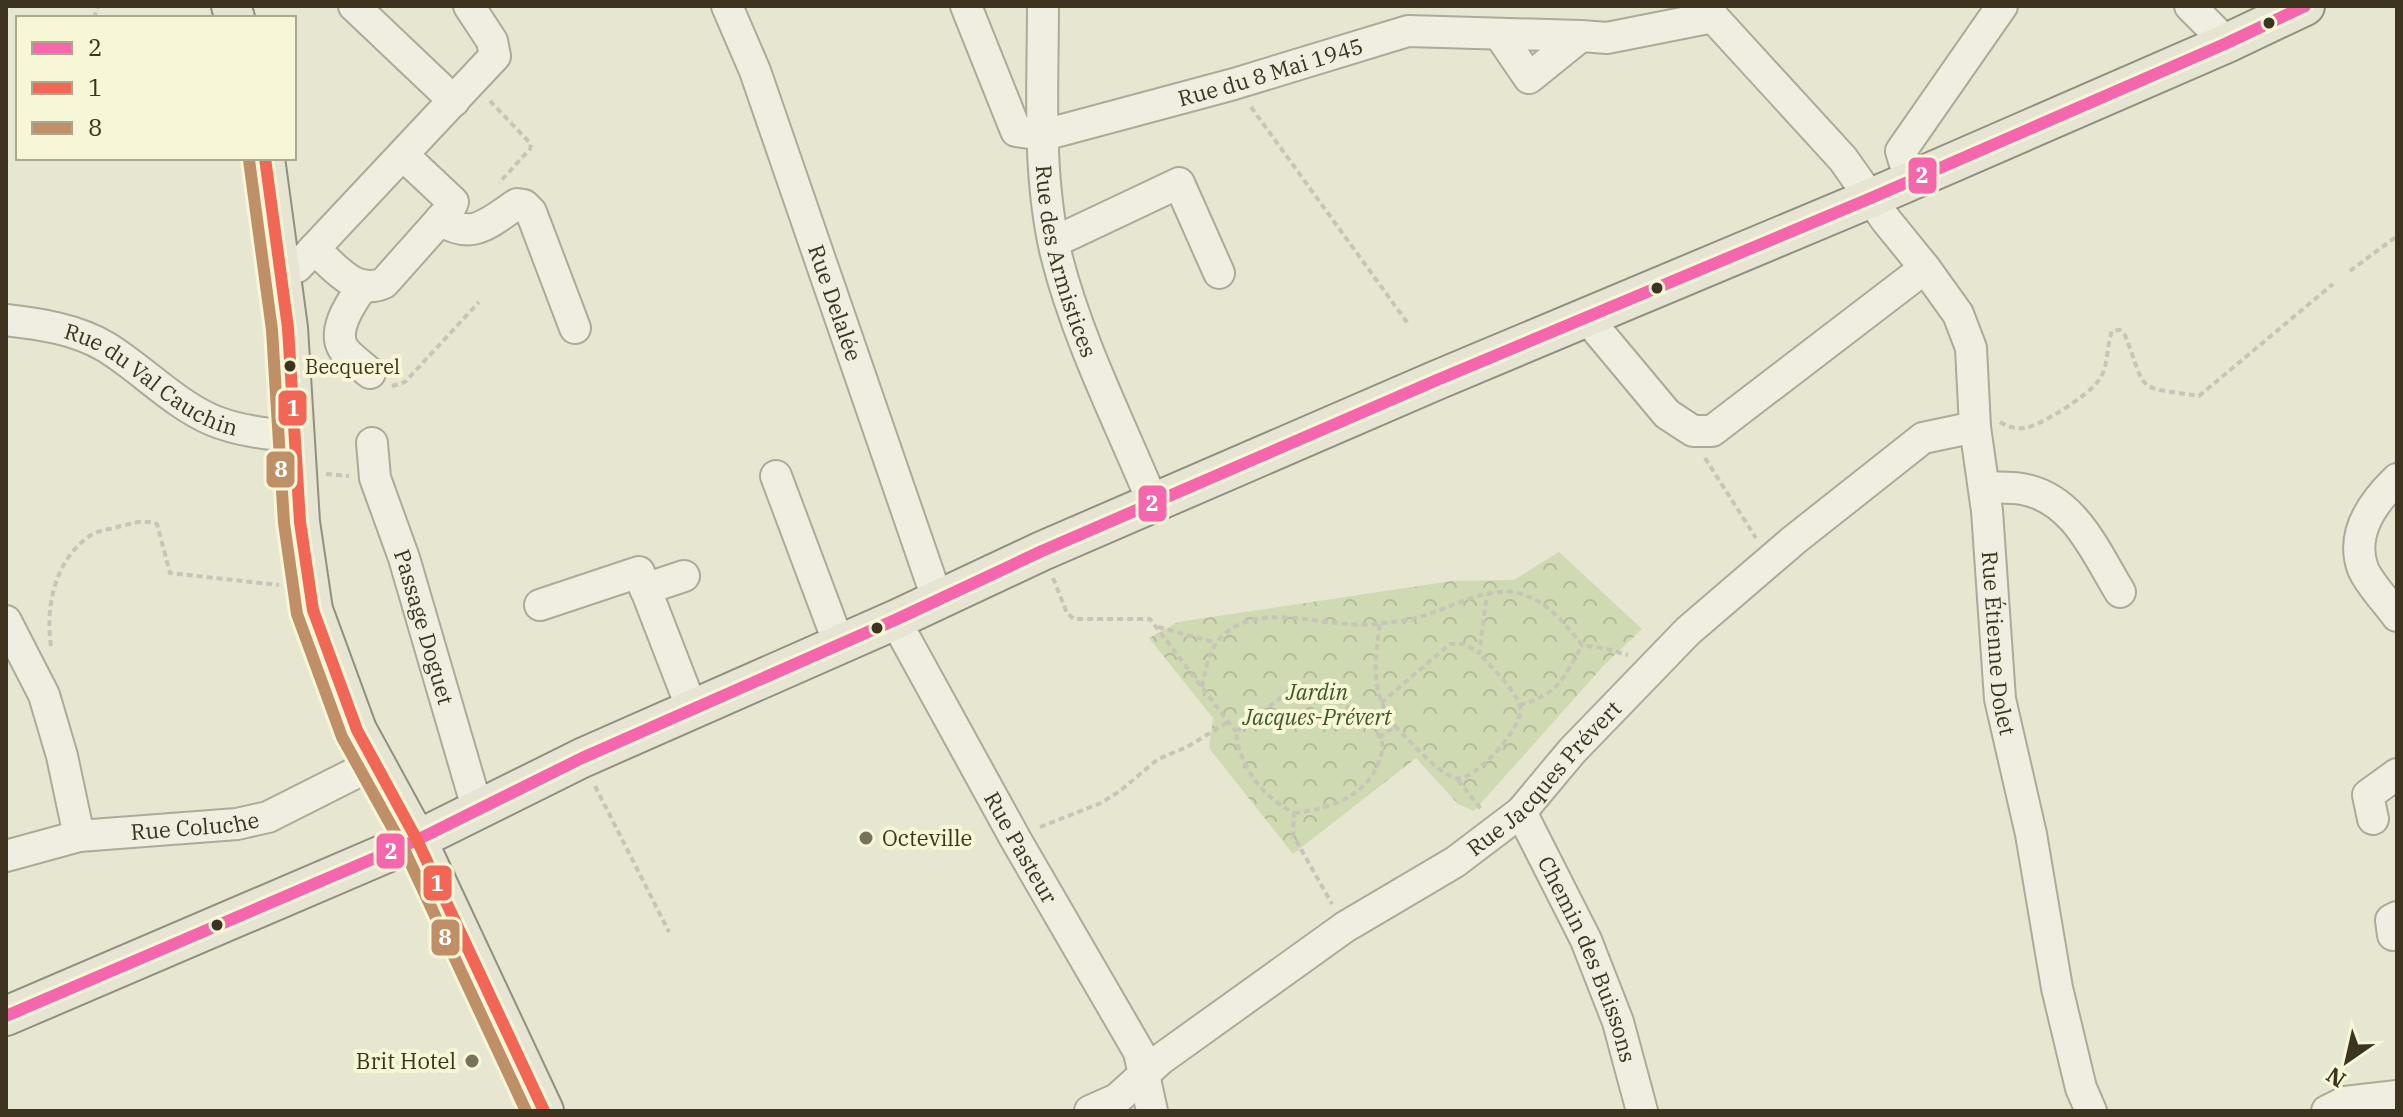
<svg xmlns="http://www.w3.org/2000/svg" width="2403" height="1117" viewBox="0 0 2403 1117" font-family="'IBM Plex Serif',serif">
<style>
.park{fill:url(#park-crowns)}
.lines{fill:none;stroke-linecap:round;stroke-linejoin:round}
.minor-casing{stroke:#acaa98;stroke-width:34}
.major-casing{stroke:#928f7f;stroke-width:42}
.path{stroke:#c7c5b8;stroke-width:4;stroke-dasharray:6 4;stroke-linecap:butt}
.minor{stroke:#efeee1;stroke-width:30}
.major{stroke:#e6e5d3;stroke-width:38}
.bus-1-casing{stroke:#f7f6d7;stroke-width:18}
.bus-2-casing{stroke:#f7f6d7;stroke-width:18}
.bus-3-casing{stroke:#f7f6d7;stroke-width:18}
.bus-1{stroke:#f566ad;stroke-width:12}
.bus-2{stroke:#f16655;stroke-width:12}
.bus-3{stroke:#bf8f68;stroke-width:12}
.bus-dot{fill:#3c341f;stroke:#f7f6d7;stroke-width:3}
.poi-dot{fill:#78725d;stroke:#f7f6d7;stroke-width:3}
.labels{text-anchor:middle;stroke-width:8;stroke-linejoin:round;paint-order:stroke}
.bus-label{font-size:20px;fill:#3c341f;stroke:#f7f6d7;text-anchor:start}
.street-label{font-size:22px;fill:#3c341f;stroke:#f7f6d7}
.park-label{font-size:22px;font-style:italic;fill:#3f5925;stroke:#f7f6d7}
.poi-label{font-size:22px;fill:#3c341f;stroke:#f7f6d7;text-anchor:start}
.line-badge{stroke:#f7f6d7;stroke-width:3}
.badge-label{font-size:22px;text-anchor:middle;font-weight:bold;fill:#fff}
</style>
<defs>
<pattern id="park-crowns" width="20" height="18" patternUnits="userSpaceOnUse" patternTransform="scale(2)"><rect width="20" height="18" fill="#cfd9b2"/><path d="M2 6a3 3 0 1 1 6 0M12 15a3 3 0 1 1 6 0" fill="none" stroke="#b3bb99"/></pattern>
</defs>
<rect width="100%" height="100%" fill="#e7e6d0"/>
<path class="park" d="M1559,552l83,77 -37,35 -131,147 -16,-7 -42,-46 -123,96 -84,-106 4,-30 -64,-80 29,-16 274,-41 62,-1z"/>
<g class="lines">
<g class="minor-casing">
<g id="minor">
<path d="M354,6l100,95"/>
<path id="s1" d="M727,6l28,65 183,530"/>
<path id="s2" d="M966,6l50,125 28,4 190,-51 174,-53 173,5 -52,42 -30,-44"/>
<path id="s3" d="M1043,6c0,82 -6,168 13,248 21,85 64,169 97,249"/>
<path id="s4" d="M1710,6l3,11 130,142 43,61 39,48 33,46 13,34 4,79 12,84 13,188 31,135 26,154 24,100 10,23"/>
<path d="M2190,6l37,37"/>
<path d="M1581,36l26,2 106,-21"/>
<path d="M1910,181l-9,-30 101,-145"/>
<path d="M440,220c33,21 48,3 77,-16l7,1 7,7 44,116"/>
<path d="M1054,242l125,-59 40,90"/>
<path d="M314,249c20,17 41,47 70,34l65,-73 4,-8 -50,-47"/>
<path d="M282,272l15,-5 198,-211 -3,-15 -23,-35"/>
<path d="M362,287c-11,16 -32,45 -17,64 7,8 17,15 25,22"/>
<path d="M1586,317l81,97 26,17h19l213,-163"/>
<path id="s5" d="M6,320c34,4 70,9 100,27 36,22 67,56 106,73 26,11 56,14 84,17"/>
<path id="s6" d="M372,443l3,35 29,80 74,253"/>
<path d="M776,476l63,168"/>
<path d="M2397,479c-24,23 -47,55 -34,90 7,16 24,33 34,47"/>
<path d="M1984,487c12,1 26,0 38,2 52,9 73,62 98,103"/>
<path d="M645,589l39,-13"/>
<path d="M540,605l99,-33 53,137"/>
<path id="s7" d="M895,620l121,220 123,212 13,59"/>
<path d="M6,621l38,74 18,61 17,80"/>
<path id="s8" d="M1521,812l65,128 32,82 24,89"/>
<path d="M2373,819l-5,-24 29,-21"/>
<path id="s9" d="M6,856l73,-20 158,-12 31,-7 107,-54"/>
<path d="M2393,935l-2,-15 6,-3"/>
<path id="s10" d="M1090,1111l27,-12 44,-40 184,-132 110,-65 66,-50 51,-61 116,-120 106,-91 129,-102 52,-11"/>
<path d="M2327,1111l18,-9 52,-6"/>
</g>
</g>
<g class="major-casing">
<path id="major" d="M231,6l4,12
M265,158l23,170 12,194 13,88 44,120 60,110 127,271
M6,1016l411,-176 165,-82 313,-138 147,-69 395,-171 434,-182 356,-155 78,-37"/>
</g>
<path class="path" d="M94,18l4,-12
M490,101l41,43 -1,5 -31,34
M1251,107l158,218
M2350,271l47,-35
M392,386l13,-4 74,-80
M2000,422c8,5 15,7 25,6 17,-3 64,-33 74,-48 10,-14 7,-33 13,-49l8,-1 5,5c23,60 9,51 74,61l134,-112
M1705,458l51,80
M326,474l23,2
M1053,578l14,35 7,6h76l86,113
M1158,627l56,15
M51,646c-6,-40 4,-87 40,-111 8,-5 21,-6 30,-9 13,-3 23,-7 36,-2l13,49 109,12
M1202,687c6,-27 8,-47 34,-61 39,-21 97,3 139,-2 8,-1 16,-2 24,-3 36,-2 85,-39 123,-27 27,9 43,30 60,51l25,4 21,6
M1381,703l69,-59h15l14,9 8,-58
M1519,705c39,-10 45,-27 63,-60
M1395,726c15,15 40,45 60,52 18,6 70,-52 65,-71 -6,-20 -28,-38 -41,-54
M1379,738l16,-12c-26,-37 -20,-62 -15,-104
M1458,780l23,29
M595,786l74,146
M1294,813c34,-4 73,-16 85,-52 2,-6 5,-13 3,-18 -5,-17 -26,-31 -40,-40 -15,-10 -27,-18 -45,-18l-61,47c4,36 26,64 58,81l-1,22 39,69
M1040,827l61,-24 19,-12 38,-32 29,-12 41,-25"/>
<use href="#minor" class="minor"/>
<use href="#major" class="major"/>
<g class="bus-1-casing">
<path id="bus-1" d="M6,1016l411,-176 165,-82 313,-138 147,-69 395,-171 434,-182 356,-155 78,-37"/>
</g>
<g class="bus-2-casing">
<path id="bus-2" d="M265,158l23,170 12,194 13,88 44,120 60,110 127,271"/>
</g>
<g class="bus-3-casing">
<path id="bus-3" d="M249,160l23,170 12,193 13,91 45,123 61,110 123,264"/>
</g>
<use href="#bus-1" class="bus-1"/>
<use href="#bus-2" class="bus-2"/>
<use href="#bus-3" class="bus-3"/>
</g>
<g class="bus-dot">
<circle cx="2269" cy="23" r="7"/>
<circle cx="1657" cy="288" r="7"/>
<circle cx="290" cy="366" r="7"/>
<circle cx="877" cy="628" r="7"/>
<circle cx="217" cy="925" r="7"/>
</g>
<g class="poi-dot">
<circle cx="866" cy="838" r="8"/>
<circle cx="472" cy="1061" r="8"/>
</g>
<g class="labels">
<g class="bus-label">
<text x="305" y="374">Becquerel</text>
</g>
<g class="street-label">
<text dy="8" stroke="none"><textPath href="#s2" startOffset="398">Rue du 8 Mai 1945</textPath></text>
<text dy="8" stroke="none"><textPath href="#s3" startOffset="258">Rue des Armistices</textPath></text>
<text dy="8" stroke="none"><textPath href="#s1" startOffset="316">Rue Delalée</textPath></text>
<text dy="8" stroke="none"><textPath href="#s5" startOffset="160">Rue du Val Cauchin</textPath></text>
<text dy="8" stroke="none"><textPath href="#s6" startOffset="192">Passage Doguet</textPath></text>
<text dy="8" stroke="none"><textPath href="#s4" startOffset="730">Rue Étienne Dolet</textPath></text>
<text dy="8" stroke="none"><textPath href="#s10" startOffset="566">Rue Jacques Prévert</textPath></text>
<text dy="8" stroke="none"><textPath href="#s9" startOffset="192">Rue Coluche</textPath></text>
<text dy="8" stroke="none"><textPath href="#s7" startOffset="260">Rue Pasteur</textPath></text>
<text dy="8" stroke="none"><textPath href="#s8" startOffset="162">Chemin des Buissons</textPath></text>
</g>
<g class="park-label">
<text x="1317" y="700">Jardin<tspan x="1317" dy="25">Jacques-Prévert</tspan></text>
</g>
<g class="poi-label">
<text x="882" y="846">Octeville</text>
<text x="456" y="1069" text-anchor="end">Brit Hotel</text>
</g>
</g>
<g class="line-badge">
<rect x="1907" y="156" width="31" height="39" rx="8" fill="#f566ad"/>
<rect x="277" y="389" width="31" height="38" rx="8" fill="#f16655"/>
<rect x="265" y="450" width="31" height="39" rx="8" fill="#bf8f68"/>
<rect x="1137" y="484" width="31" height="39" rx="8" fill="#f566ad"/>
<rect x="375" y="832" width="31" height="38" rx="8" fill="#f566ad"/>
<rect x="422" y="864" width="31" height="38" rx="8" fill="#f16655"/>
<rect x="430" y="918" width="31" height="39" rx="8" fill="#bf8f68"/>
</g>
<g class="badge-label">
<text x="1922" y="183">2</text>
<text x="293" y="416">1</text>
<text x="281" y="477">8</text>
<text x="1152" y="511">2</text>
<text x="391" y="859">2</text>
<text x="437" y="891">1</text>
<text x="445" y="945">8</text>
</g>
<rect width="2403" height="1117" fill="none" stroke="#3c341f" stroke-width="16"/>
<rect x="16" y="16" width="280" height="144" fill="#f7f6d7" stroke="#aca88d" stroke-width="2"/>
<rect x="32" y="42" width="40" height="12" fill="#f566ad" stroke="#aca88d" stroke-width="2"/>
<text x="88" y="56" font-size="24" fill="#3c341f">2</text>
<rect x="32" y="82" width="40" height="12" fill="#f16655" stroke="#aca88d" stroke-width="2"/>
<text x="88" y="96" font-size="24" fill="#3c341f">1</text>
<rect x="32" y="122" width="40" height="12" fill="#bf8f68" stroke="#aca88d" stroke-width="2"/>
<text x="88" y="136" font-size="24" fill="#3c341f">8</text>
<g transform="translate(2347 1061) rotate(214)" stroke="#f7f6d7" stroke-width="6" paint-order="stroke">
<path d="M0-6L14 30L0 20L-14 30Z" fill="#3c341f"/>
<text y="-12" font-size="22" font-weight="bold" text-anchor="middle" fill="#3c341f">N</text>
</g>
</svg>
